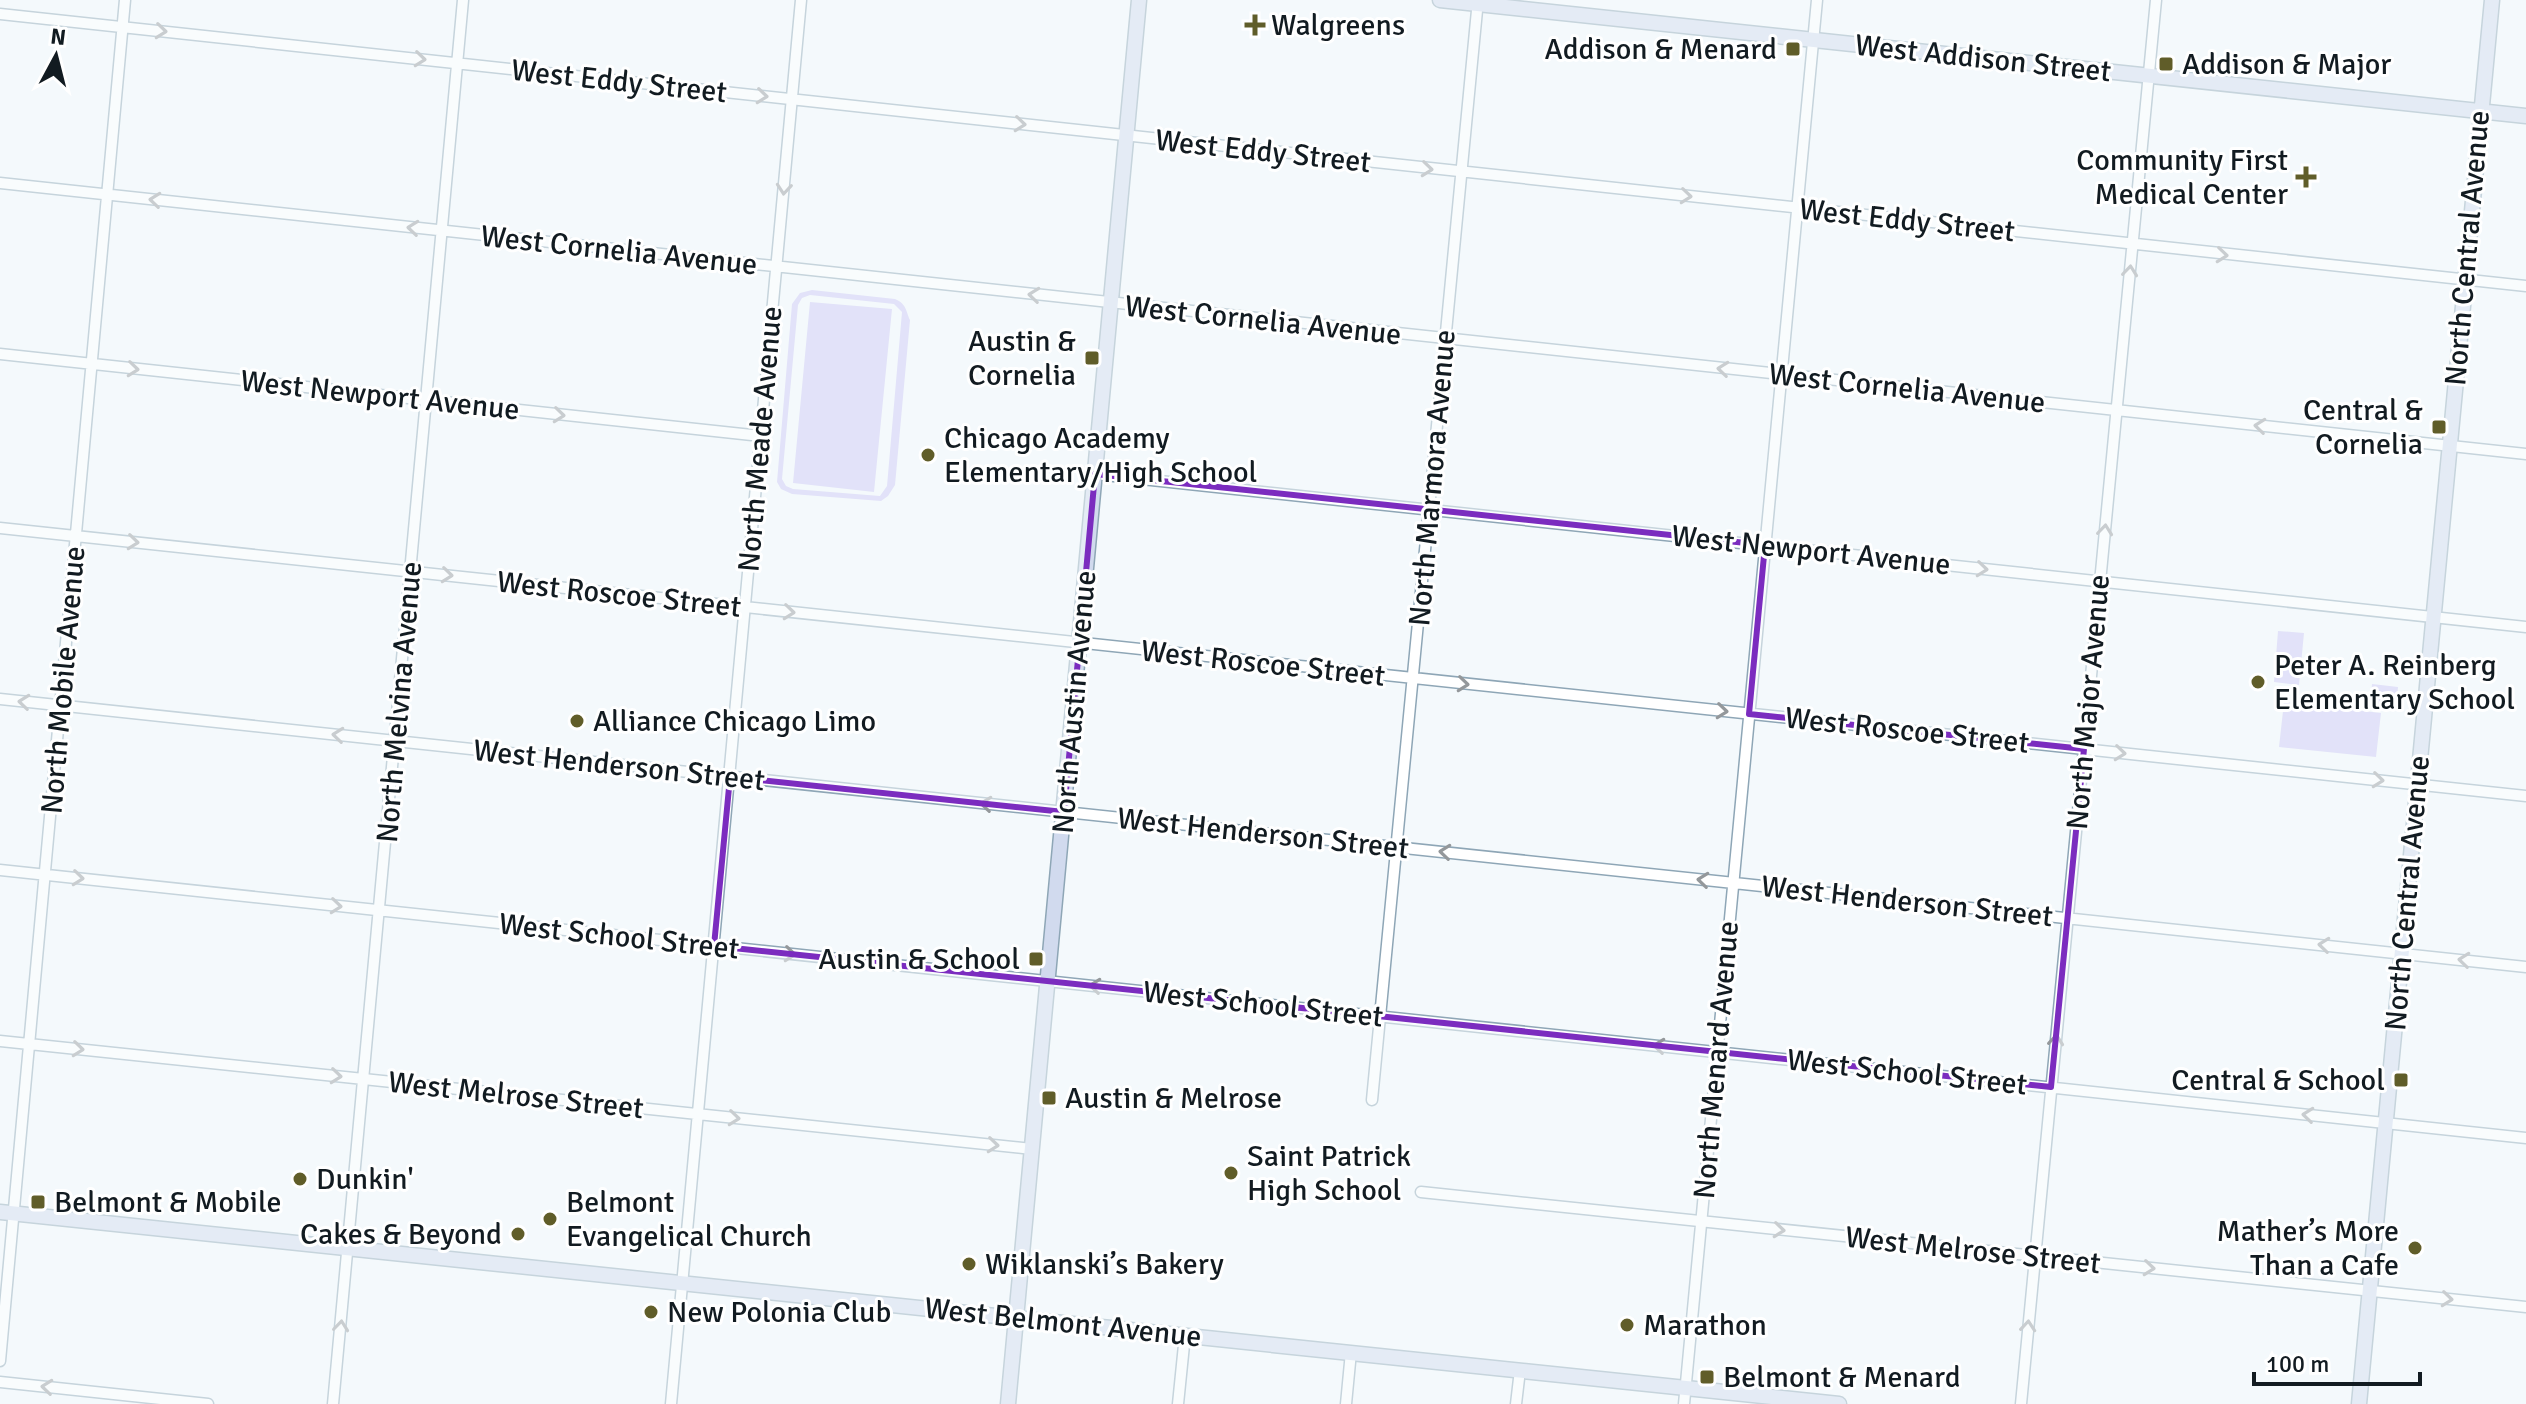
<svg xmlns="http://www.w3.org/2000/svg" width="2526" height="1404" viewBox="0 0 2526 1404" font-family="Signika,sans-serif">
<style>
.green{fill:#ccc6f5;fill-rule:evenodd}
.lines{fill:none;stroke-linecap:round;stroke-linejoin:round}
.street-casing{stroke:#8ea6b6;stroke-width:13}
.secondary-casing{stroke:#8ea6b6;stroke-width:17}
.street{stroke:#fff;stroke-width:10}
.secondary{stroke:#d1daee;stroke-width:14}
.oneway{stroke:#94989b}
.marked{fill:none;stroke:#7b2cbf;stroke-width:6;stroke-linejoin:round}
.poi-dot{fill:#605d29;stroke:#fff;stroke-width:3}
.labels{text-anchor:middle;stroke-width:6;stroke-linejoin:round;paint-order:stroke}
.poi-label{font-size:30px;fill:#121b21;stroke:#fff;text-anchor:start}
.street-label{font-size:30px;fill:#121b21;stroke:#fff}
</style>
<rect width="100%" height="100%" fill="#f4f9fc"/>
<path class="green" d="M812,290l83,9c12,5 11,13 15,21l-15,165 -7,11 -7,5 -89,-7 -11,-5 -4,-7 15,-178 8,-11zM810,295l84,9 8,8 -15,174 -7,10 -87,-7 -7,-3 -4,-7 16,-174 4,-7z
M810,302l82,7 -18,183 -81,-9z
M2278,631l26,2 -5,52 -25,-3z
M2372,684l26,3 -2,22 -26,-2z
M2284,702l97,11 -5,44 -97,-10z"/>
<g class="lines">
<g class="street-casing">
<path id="street" d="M0,14l2526,272
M0,183l2526,271
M0,354l761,82
M1095,474l1431,153
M0,528l2526,268
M0,699l2526,268
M0,870l2526,268
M0,1041l1032,108
M1372,1100l106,-1100
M1421,1192l1105,115
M0,1361l125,-1361
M0,1382l208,22
M333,1404l130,-1404
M671,1404l130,-1404
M1178,1404l7,-69
M1346,1404l5,-52
M1516,1404l4,-34
M1684,1404l133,-1404
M2021,1404l135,-1404"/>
</g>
<g class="secondary-casing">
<path id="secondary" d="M1440,0l1086,116
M0,1212l1839,192
M1008,1404l131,-1404
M2359,1404l133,-1404"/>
</g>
<use href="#street" class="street"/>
<use href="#secondary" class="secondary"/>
</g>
<defs><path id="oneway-chevron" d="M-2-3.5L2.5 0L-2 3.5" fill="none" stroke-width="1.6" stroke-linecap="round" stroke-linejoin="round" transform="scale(2)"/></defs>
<g class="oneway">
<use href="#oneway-chevron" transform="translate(161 31) rotate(6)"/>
<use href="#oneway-chevron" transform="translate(420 59) rotate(6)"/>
<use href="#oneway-chevron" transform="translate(762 96) rotate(6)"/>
<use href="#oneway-chevron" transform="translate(1020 124) rotate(6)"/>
<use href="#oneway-chevron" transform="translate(1427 169) rotate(6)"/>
<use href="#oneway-chevron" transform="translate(784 189) rotate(95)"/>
<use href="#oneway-chevron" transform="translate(1686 196) rotate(6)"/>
<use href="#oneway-chevron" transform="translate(155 200) rotate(-174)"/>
<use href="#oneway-chevron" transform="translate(413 228) rotate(-174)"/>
<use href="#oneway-chevron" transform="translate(2222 255) rotate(6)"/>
<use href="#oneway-chevron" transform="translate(2130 271) rotate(-84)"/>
<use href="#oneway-chevron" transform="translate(1034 295) rotate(-174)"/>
<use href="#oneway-chevron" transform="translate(133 369) rotate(6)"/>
<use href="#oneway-chevron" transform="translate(1723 369) rotate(-174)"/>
<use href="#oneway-chevron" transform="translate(559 415) rotate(6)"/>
<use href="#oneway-chevron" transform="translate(2260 426) rotate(-174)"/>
<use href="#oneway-chevron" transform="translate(2105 530) rotate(-84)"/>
<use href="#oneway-chevron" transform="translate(133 542) rotate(6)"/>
<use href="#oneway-chevron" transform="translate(1982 569) rotate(6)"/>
<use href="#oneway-chevron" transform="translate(447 575) rotate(6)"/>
<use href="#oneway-chevron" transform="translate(789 612) rotate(6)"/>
<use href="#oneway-chevron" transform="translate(1463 684) rotate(6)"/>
<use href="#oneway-chevron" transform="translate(24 702) rotate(-174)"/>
<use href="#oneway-chevron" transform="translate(1722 711) rotate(6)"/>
<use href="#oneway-chevron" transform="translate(338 735) rotate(-174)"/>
<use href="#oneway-chevron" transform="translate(2120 753) rotate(6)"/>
<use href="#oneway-chevron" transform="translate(2378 780) rotate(6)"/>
<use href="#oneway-chevron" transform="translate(986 804) rotate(-174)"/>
<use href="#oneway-chevron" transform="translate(1445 852) rotate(-174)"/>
<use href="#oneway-chevron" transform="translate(78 878) rotate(6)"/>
<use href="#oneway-chevron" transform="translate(1703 880) rotate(-174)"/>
<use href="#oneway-chevron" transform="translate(336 906) rotate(6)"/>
<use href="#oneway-chevron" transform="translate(2324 945) rotate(-174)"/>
<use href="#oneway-chevron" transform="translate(790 954) rotate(6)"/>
<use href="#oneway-chevron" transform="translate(2464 960) rotate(-174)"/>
<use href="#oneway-chevron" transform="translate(1095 986) rotate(-174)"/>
<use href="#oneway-chevron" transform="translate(2056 1040) rotate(-84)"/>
<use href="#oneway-chevron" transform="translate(1659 1046) rotate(-174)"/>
<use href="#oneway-chevron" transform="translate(78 1049) rotate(6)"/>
<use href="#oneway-chevron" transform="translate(336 1076) rotate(6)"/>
<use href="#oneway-chevron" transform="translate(2308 1115) rotate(-174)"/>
<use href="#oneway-chevron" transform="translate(734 1118) rotate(6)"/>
<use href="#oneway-chevron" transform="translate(993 1145) rotate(6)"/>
<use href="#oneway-chevron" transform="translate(1779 1230) rotate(6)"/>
<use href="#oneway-chevron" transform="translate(2149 1268) rotate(6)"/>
<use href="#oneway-chevron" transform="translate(2447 1299) rotate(6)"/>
<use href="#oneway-chevron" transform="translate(341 1326) rotate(-84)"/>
<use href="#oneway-chevron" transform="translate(2028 1326) rotate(-85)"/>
<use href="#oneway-chevron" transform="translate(47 1387) rotate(-174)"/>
</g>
<path d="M0 0H2526V1404H0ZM1095,474l670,71 -16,169 335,35 -33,338 -1337,-141 16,-169 334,35z" fill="#f4f9fc" fill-opacity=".55" fill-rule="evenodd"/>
<path class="marked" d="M1095,474l670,71 -16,169 335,35 -33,338 -1337,-141 16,-169 334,35z"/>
<g class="poi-dot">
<path d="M1251 13h8v8h8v8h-8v8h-8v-8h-8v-8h8z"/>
<rect x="1785" y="41" width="16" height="16" rx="4"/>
<rect x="2158" y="56" width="16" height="16" rx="4"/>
<path d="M2302 165h8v8h8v8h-8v8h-8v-8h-8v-8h8z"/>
<rect x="1084" y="350" width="16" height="16" rx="4"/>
<rect x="2431" y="419" width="16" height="16" rx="4"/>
<circle cx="928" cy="455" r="8"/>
<circle cx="2258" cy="682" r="8"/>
<circle cx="577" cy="721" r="8"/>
<rect x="1028" y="951" width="16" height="16" rx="4"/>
<rect x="2393" y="1072" width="16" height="16" rx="4"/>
<rect x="1041" y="1090" width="16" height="16" rx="4"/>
<circle cx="1231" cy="1173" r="8"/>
<circle cx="300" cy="1179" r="8"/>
<rect x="30" y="1194" width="16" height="16" rx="4"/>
<circle cx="550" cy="1219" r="8"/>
<circle cx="518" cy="1234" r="8"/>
<circle cx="2415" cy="1248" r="8"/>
<circle cx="969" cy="1264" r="8"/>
<circle cx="651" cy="1312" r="8"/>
<circle cx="1627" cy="1325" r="8"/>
<rect x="1699" y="1369" width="16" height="16" rx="4"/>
</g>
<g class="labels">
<g class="poi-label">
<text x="1271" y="35">Walgreens</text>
<text x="1777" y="59" text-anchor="end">Addison &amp; Menard</text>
<text x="2182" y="74">Addison &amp; Major</text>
<text x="2288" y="170" text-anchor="end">Community First<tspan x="2288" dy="34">Medical Center</tspan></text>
<text x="1076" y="351" text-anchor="end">Austin &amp;<tspan x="1076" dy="34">Cornelia</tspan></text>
<text x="2423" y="420" text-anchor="end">Central &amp;<tspan x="2423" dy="34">Cornelia</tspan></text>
<text x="944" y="448">Chicago Academy<tspan x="944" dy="34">Elementary/High School</tspan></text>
<text x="2274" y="675">Peter A. Reinberg<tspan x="2274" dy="34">Elementary School</tspan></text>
<text x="593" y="731">Alliance Chicago Limo</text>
<text x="1020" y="969" text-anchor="end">Austin &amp; School</text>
<text x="2385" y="1090" text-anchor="end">Central &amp; School</text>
<text x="1065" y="1108">Austin &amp; Melrose</text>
<text x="1247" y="1166">Saint Patrick<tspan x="1247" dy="34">High School</tspan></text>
<text x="316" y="1189">Dunkin'</text>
<text x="54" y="1212">Belmont &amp; Mobile</text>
<text x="566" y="1212">Belmont<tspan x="566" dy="34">Evangelical Church</tspan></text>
<text x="2399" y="1241" text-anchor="end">Mather’s More<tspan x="2399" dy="34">Than a Cafe</tspan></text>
<text x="502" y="1244" text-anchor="end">Cakes &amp; Beyond</text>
<text x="985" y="1274">Wiklanski’s Bakery</text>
<text x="667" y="1322">New Polonia Club</text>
<text x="1643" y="1335">Marathon</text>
<text x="1723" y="1387">Belmont &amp; Menard</text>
</g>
<g class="street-label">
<text transform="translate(1983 58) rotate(6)" y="10">West Addison Street</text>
<text transform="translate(619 81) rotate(6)" y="10">West Eddy Street</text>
<text transform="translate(1263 151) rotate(6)" y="10">West Eddy Street</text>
<text transform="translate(1907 220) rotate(6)" y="10">West Eddy Street</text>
<text transform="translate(2467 248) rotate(-85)" y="10">North Central Avenue</text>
<text transform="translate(619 250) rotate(6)" y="10">West Cornelia Avenue</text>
<text transform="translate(1263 320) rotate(6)" y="10">West Cornelia Avenue</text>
<text transform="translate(1907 388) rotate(6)" y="10">West Cornelia Avenue</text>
<text transform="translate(380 395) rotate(6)" y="10">West Newport Avenue</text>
<text transform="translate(760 439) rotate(-85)" y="10">North Meade Avenue</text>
<text transform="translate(1432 478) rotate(-85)" y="10">North Marmora Avenue</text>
<text transform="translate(1811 550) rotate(6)" y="10">West Newport Avenue</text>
<text transform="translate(619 594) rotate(6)" y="10">West Roscoe Street</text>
<text transform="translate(1263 663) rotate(6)" y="10">West Roscoe Street</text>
<text transform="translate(63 680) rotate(-85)" y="10">North Mobile Avenue</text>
<text transform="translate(399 702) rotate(-85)" y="10">North Melvina Avenue</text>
<text transform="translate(1074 702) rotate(-85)" y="10">North Austin Avenue</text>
<text transform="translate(2088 702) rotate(-85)" y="10">North Major Avenue</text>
<text transform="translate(1907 730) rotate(6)" y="10">West Roscoe Street</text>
<text transform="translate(619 765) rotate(6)" y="10">West Henderson Street</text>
<text transform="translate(1263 833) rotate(6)" y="10">West Henderson Street</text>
<text transform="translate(2407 893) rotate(-85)" y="10">North Central Avenue</text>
<text transform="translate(1907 901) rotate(6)" y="10">West Henderson Street</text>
<text transform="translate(619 936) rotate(6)" y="10">West School Street</text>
<text transform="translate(1263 1004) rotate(6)" y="10">West School Street</text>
<text transform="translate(1716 1060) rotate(-85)" y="10">North Menard Avenue</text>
<text transform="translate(1907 1072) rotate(6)" y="10">West School Street</text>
<text transform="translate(516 1095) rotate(6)" y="10">West Melrose Street</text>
<text transform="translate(1973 1250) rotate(6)" y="10">West Melrose Street</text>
<text transform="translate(1063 1322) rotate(6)" y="10">West Belmont Avenue</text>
</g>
</g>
<g transform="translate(56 56) rotate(7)" stroke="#ffffff" stroke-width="6" paint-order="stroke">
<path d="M0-6L14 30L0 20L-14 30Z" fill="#121b21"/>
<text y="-12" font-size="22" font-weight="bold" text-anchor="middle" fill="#121b21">N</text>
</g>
<path d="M2254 1372v12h166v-12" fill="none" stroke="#121b21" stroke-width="4"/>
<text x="2266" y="1372" font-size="24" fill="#121b21" stroke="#ffffff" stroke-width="6" paint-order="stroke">100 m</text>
</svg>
